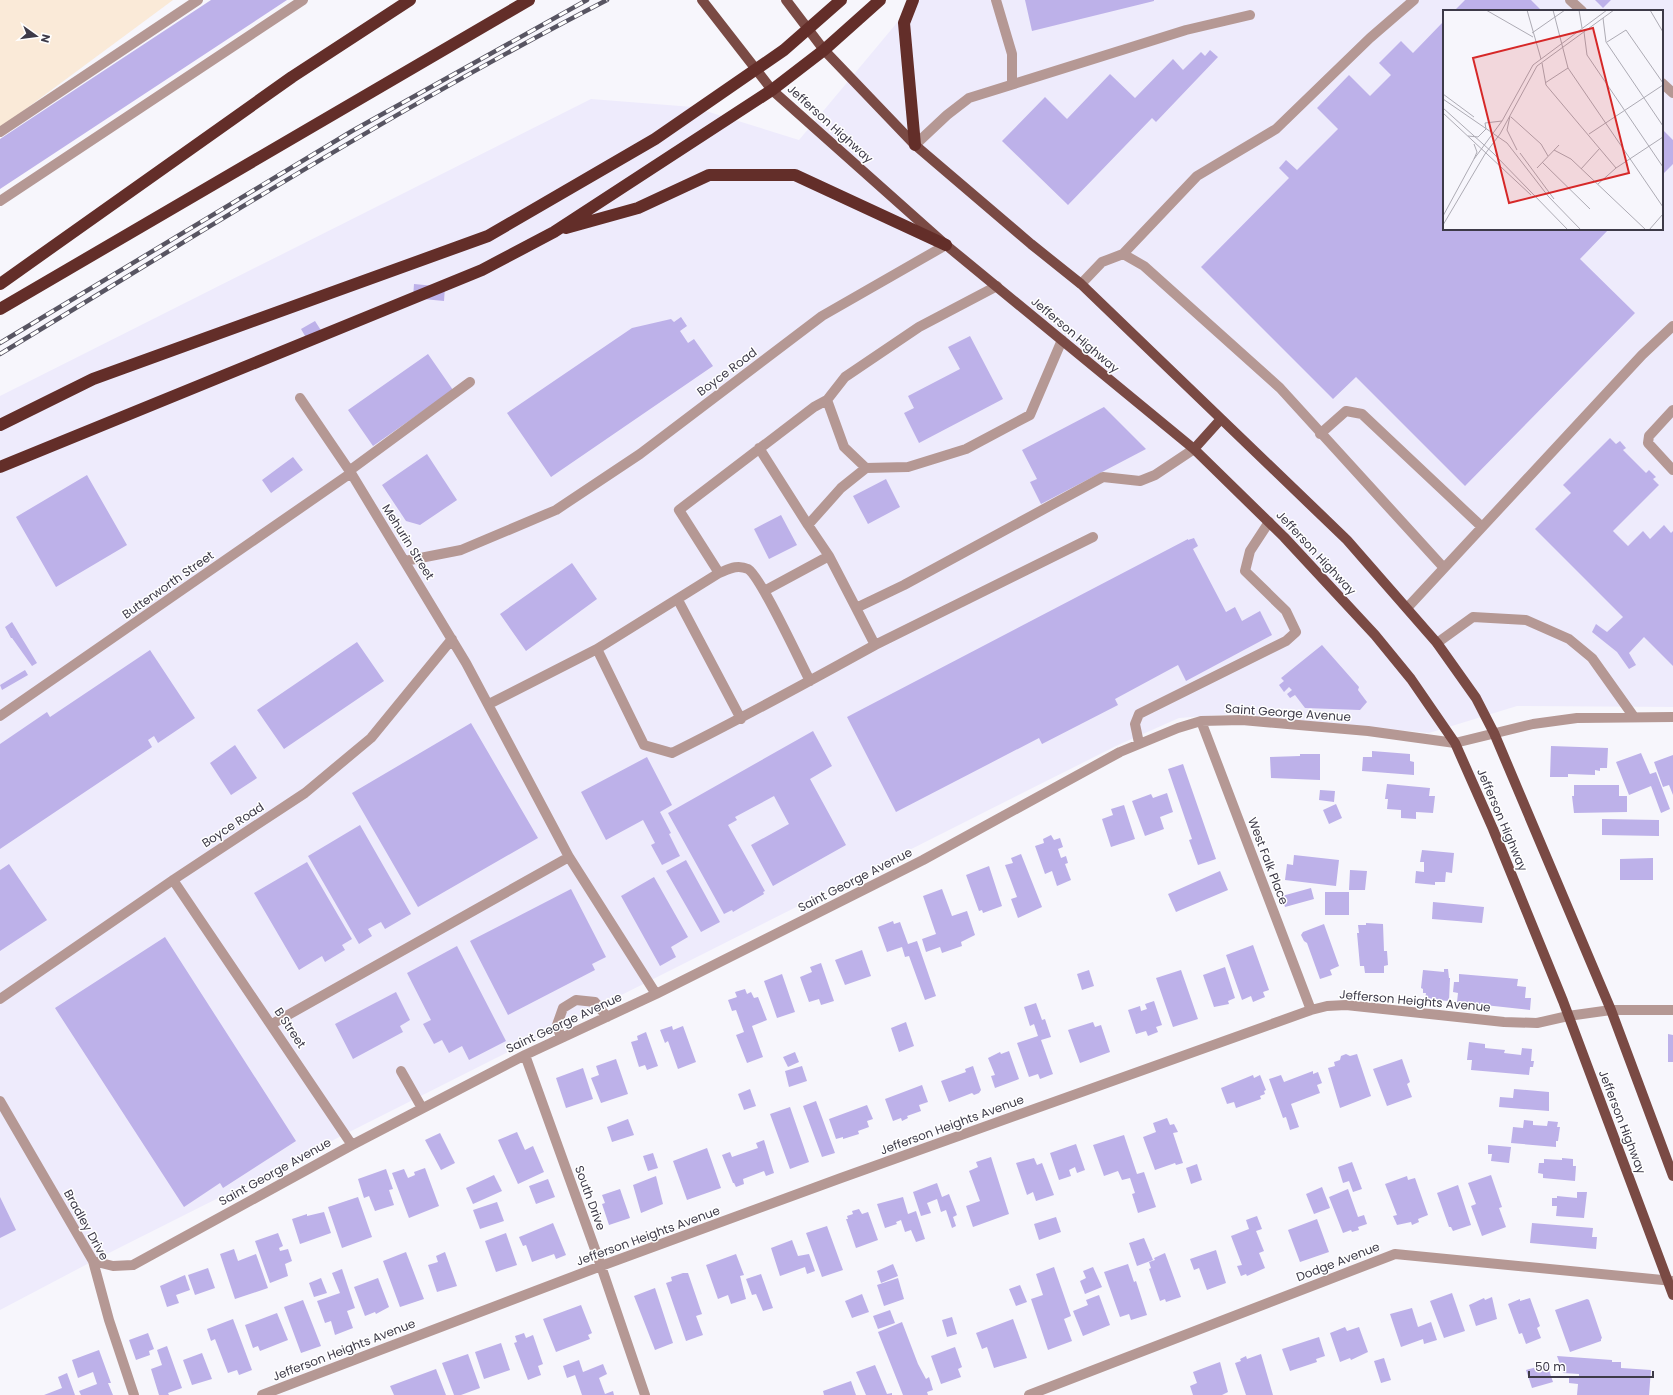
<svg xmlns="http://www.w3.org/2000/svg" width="1673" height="1395" viewBox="0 0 1673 1395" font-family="Poppins,sans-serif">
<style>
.commercial{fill:#faead8}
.built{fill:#eeebfc;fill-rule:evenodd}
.building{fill:#bdb1e9}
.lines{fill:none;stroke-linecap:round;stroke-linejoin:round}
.minor{stroke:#b59894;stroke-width:10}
.major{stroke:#7a4a44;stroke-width:10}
.highway{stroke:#632e29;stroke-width:12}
.rail-casing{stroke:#585562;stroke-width:4.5}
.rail{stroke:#fff;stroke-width:3;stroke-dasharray:9;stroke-linecap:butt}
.highway-bridge{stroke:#632e29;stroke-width:12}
.labels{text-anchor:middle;stroke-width:3;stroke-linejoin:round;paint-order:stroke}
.street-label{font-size:12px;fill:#3d3a48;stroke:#fff}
.inset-road{fill:none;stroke:#adabb4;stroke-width:1}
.view{fill:#d62828;fill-opacity:0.15;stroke:#d62828;stroke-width:2}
.inset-edge{fill:none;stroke:#3d3a48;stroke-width:2}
</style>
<rect width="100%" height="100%" fill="#f7f6fc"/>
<path class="commercial" d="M0,0h173l-173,128z"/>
<path class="built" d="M916,0h757v707l-156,-1 -88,27 -197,-19 -53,4 -61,27 -1025,516 -93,49v-914l591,-297 102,8 106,33zM1444,11h218v218h-218z"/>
<path class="building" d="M211,0h76l-287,189v-50z
M1025,0h129v1l-122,30z
M1465,0h66l11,11h-88z
M1595,0h16l-8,8z
M1444,21v208h165l-29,30 55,54 -170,173 -109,-109 -23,22 -132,-132 88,-89 -10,-10 7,-8 11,10 41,-41 -21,-21 32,-33 21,21 21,-21 -12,-12 22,-22 12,12z
M1210,50l8,7 -62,65 -4,-4 -84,87 -66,-64 43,-44 22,22 43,-45 25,24 38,-39 10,11 18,-18 4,4z
M1662,129l11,11v24l-11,11z
M414,284l31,3 -1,14 -31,-3z
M681,317l6,9 -7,5 8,12 6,-4 19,27 -162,111 -44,-64 125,-85 39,-9 3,3z
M315,321l7,11 -14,9 -7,-12z
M970,336l33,63 -84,44 -15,-30 10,-5 -6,-12 52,-27 -12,-22z
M428,354l25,36 -80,56 -25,-36z
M1104,407l42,42 -105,55 -11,-22 7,-3 -15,-29z
M1610,438l6,6 4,-3 6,7 -3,2 23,23 3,-3 7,7 -3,2 6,6 -46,46 15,15 15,-15 7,8 14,-14 7,8 2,-2v135l-29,-29 -15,16 7,12 -7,4 -12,-17 -25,-20 4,-8 11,8 16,-15 -88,-88 36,-36 -8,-8z
M427,454l30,46 -37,25 -14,-4 -24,-36z
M293,457l10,13 -32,23 -9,-13z
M87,475l40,70 -71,42 -40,-70z
M886,479l14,28 -32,17 -15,-28z
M781,515l16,30 -28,14 -15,-30z
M1194,538l4,8 -5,3 33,63 9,-5 7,14 18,-10 12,24 -86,46 -8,-16 -63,34 3,6 -76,39 -3,-6 -143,74 -49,-95 341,-178v1z
M572,563l25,36 -71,52 -26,-37z
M12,622l25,41 -5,3 -20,-28h-1l-6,-11z
M357,642l27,39 -100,68 -27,-39z
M1322,645l37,42 -1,3 9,12 -7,8 -55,-2 -10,-13 -5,3 -3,-4 5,-4 -3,-3 -5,5 -5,-7 5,-4 -3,-3z
M150,650l45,68 -37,25 -4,-7 -6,4 4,7 -152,102v-105l47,-32 3,5z
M25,670l3,5 -26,15 -2,-5z
M471,723l67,115 -120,69 -66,-114z
M813,731l19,35 -22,13 36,66 -73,41 -22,-41 38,-21 -15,-28 -39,21 2,3 -9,5 37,66 -2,1 1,2 -31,18 -1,-2 -8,4 -56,-101z
M235,745l22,33 -26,17 -21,-32z
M1551,746l57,2 -1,20h-7v3l-5,-1v5l-27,-1v3h-18z
M1372,751l38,3v7l4,1v13l-52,-4 1,-14h9z
M1641,753l9,21 6,-2 14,37 -9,4 -10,-27 -22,9 -13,-33z
M1300,754h20v26l-49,-2 -1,-21 30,-1z
M1673,755v40l-4,-10 -6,2 -9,-25z
M647,757l25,48 -12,7 11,21 -2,1 11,22 -18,9 -11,-20 4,-2 -12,-23 -37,20 -25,-48z
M1183,764l33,95 -18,6 -9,-25 3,-1 -24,-70z
M1387,784l43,4 -1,8h6l-2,17 -17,-1v7l-15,-1v-8l-14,-1 1,-10h-3z
M1574,785h45v11h8v16l-53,1 -2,-17h2z
M1320,790l15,1 -1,11 -15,-2z
M1167,793l6,19 -13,5 4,12 -19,7 -13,-35 19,-7 2,4z
M1336,804l6,14 -13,6 -6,-14z
M1124,805l11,34 -24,8 -9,-28 11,-4 -2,-6z
M1602,819l57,1v16l-57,-1z
M360,825l51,89 -26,15 -4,-7 -13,7 4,7 -13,8 -51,-88z
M1051,835l3,5 6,-2 3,9 -5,2 3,9 5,-2 2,7 -3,1 6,16 -14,6 -5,-15 -7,3 -10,-28 9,-3 -1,-4z
M1422,850l32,3 -2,20 -6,-1 -1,10h-10v3l-20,-2 1,-12 8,1v-10h-4z
M1021,854l21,53 -24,11 -7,-19 6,-2 -12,-32 8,-2 -2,-5z
M1294,855l45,5 -3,26 -51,-6 2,-16 6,1z
M1653,858v22h-33v-21z
M686,860l34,62 -19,10 -35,-61z
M307,862l45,77 -10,6 3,5 -20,12 -3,-6 -23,14 -45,-77z
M9,864l38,56 -47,31v-81z
M989,866l13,40 -19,7 -1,-3 -3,1 -13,-36z
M1350,870l17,1 -2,19h-16z
M1220,871l8,19 -52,22 -8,-18z
M654,877l34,60 -17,10 5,10 -16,9 -39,-70z
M1311,888l3,11 -29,8 -3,-11z
M571,889l35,68 -14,7 3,6 -87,45 -38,-74z
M942,889l10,27 15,-5 8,24 -14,7 1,4 -20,7 -2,-6 -14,5 -4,-13 14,-5 -13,-38z
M1325,892h24v23h-24z
M1433,902l51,5 -2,16 -50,-4z
M893,921l1,3 6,-2 8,22 9,-3 19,55 -11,4 -16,-44 -4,1 -3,-10 -15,5 -9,-25z
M1366,923l17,1 1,27h3l1,14 -4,1v7h-19l-1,-7h-4l-3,-33h2l-1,-8h8z
M1324,924l15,42 -9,4 2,5 -12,4 -13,-36 -3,-2 -3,-6 2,-3z
M165,937l131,204 -73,47 -3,-5 -36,24 -129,-199z
M1253,945l16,45 -6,2 2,5 -12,5 -2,-6 -9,4 -16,-45z
M457,946l49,95 -37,19 -7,-14 -13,7 -7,-13 -8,4 -11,-20 8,-4 -24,-47z
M862,950l9,26 -26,9 -10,-25z
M821,963l13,38 -13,4 -2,-6 -10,3 -9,-25 12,-5 -2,-5z
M1225,967l10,31 -7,3 1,3 -15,3 -11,-32z
M1444,969h4l1,9h1l-1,23 -24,-2 1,-6h-3v-4l-2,-1 2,-18 21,2z
M1089,970l5,16 -12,4 -5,-16z
M1181,970l17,49 -25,8 -17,-49z
M782,974l13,38 -18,6 -13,-37z
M1459,974l59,5 -1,7 9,1 -1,11h6l-1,12 -73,-8 1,-9 -5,-1 1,-10h5z
M745,989l2,5 4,-2 3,6 4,-1 9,23 -15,6 11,31 -16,6 -11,-28 8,-3 -8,-22 -4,1 -4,-11 9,-3 -2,-5z
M396,992l14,28 -10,6 3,6 -50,27 -18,-35z
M1154,1001l8,24 -6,2 2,5 -10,4 -2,-5 -10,3 -8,-24 12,-4 1,5 6,-2 -2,-5z
M1036,1003l6,17 3,-1 6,18 -10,3 12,34 -13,5 -2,-5 -9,3 -12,-34 21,-7 -4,-12 -4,2 -6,-19z
M906,1022l8,24 -15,6 -8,-24z
M1093,1022l2,5 6,-2 9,27 -30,11 -12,-33z
M672,1026l1,4 10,-4 13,36 -18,7 -10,-28 -3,2 -5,-13z
M646,1032l12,34 -11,4 -2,-5 -6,2 -8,-25 7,-2 -1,-4z
M1668,1034l5,1v27h-5z
M1469,1042l16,2v4l20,2 -1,3 17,2 1,-7 10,1 -1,12h3l-1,6h-3l-1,8 -58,-5 1,-10h-5z
M1009,1051l10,28 -24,9 -4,-12 4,-1 -7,-17 12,-6 1,2z
M795,1052l4,10 -11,5 -5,-10z
M1346,1054l4,2 7,-2 14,42 -31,12 -12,-40 7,-2 -1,-4 6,-2 1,-4z
M616,1059l12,35 -27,9 -10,-25 8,-3 -3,-9z
M1402,1059l8,23 -3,2 5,13 -25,9 -14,-37z
M802,1066l5,15 -18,6 -4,-16z
M973,1066l8,24 -2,3 -5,2 -2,-2 -23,9 -8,-21 25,-9 -1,-3z
M583,1068l10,31 -27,9 -10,-30z
M1313,1071v3l5,-2 1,3 3,8 -5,2 3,8 -29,11 8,23 -9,3 -4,-13 -3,1 -14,-39 12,-4 3,7z
M1253,1075l1,3 6,-3 6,15 -2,1 1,3 -5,2 1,3 -25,9 -2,-6 -7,2 -6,-16z
M922,1085l6,17 -9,3 2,6 -14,5 1,2 -6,3 -1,-3 -8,3 -8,-22z
M750,1089l6,17 -12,4 -6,-16z
M1514,1089l35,3v19l-50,-4 1,-10 13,1z
M816,1101l19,52 -13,4 -19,-51z
M867,1105l6,14 -6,2 2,6 -11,4 1,3 -16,5v-2l-7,2 -7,-20z
M790,1107l19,55 -19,7 -20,-55z
M1167,1118l3,7 4,-1 4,8 -5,1 10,30 -7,2 -1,-2 -20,7 -12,-33 13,-5 -3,-9z
M628,1119l6,16 -22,7 -5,-15z
M1524,1120l9,1v4l14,1 1,-5 10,1 -1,5h3l-2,14h-2v6l-45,-4 2,-16 10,1z
M517,1132l8,18 8,-4 11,26 -26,12 -20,-44z
M440,1133l15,30 -14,7 -16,-30z
M1124,1135l13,39 7,-2 12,35 -18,6 -6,-19 3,-1 -5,-15 -8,2 -4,-9 -14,5 -11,-31z
M764,1140l10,33 -8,3 -2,-5 -21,8 1,5 -8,3 -2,-4h-1l-11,-28 8,-3 2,5 26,-9 -2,-5z
M1076,1144l9,26 -8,3 -2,-6 -6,3 2,6 -12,4 -9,-27z
M1488,1145l23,2 -2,16 -18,-2 1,-7h-4z
M707,1148l14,40 -34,12 -14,-39z
M653,1153l5,15 -10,3 -5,-15z
M991,1157l18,57 -36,13 -7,-21 14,-5 -11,-30 9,-4 -2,-5z
M1034,1158l3,7 5,-2 12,32 -18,6 -3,-9 -6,3 -11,-32z
M1562,1158l11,1v7h3l-1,15 -32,-3v-4l-5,-1 1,-10h5v-4l18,1z
M1352,1162l10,27 -9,3 -4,-11 -6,2 -5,-16z
M1197,1164l5,16 -11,4 -5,-16z
M425,1168l14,38 -30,12 -17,-45 12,-4 4,9 7,-3 -1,-3z
M386,1169l7,20 -4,1 5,15 -19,6 -6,-15 -5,2 -6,-19z
M494,1175l8,16 -29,13 -7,-16z
M1491,1175l11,32 -3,1 7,19 -24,9 -11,-30 5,-2 -8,-21z
M656,1176l7,28 -22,9 -8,-28z
M1407,1176l1,4 7,-2 13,37 -10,4 1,3 -7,3 -1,-3 -14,3 -4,-9 4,-1 -12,-31z
M548,1179l7,18 -19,7 -7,-18z
M937,1183l5,14 7,-3 8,21 -4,2 3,9 -4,2 -6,-18 -5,2 -4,-13 -10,4 4,10 -10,3 -8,-24z
M1458,1185l13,40 -18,6 -2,-4h-2l-12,-34z
M1322,1187l8,21 -16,6 -8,-20z
M620,1189l10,29 -21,7 -7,-21 3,-1 -3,-8z
M1348,1189l10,28 6,-2 3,9 -9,3 1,3 -7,2 -1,-2 -8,3 -14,-36z
M1577,1192h10l-3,26 -28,-2 1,-10h-5v-8h5v-2l20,2z
M0,1197l16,33 -16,8z
M358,1197l14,40 -30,11 -14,-41z
M903,1197l5,17 8,-3 9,28 -9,3 -5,-12 -6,2 -4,-12 -5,2 1,2 -12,4 -8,-24z
M497,1202l7,19 -24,8 -7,-19z
M859,1209l3,5 6,-2 10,28 -22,8 -10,-29h2l-1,-3 6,-2 -1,-3z
M324,1212l7,21 -31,11 -8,-25 15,-5v2z
M1257,1216l5,13 -6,2 8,20 -5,2 6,15 -18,8 -1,-2 -5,2 -4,-10 5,-1 -11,-29 18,-7 -3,-9z
M1056,1217l5,15 -22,8 -5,-16z
M1317,1219l12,33 -29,10 -12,-32z
M553,1223l13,32 -10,4 -2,-5 -22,8 -6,-17 -3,1 -4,-9z
M1532,1223l61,5 -1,9h5l-1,12 -66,-6z
M827,1226l16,44 -21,7 -16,-44z
M278,1233l5,13 -4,2 1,3 8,-2 4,12 -7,3 3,12 -18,7 -15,-42z
M506,1233l11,32 -21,7 -11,-31z
M1144,1238l9,22 -16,6 -8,-23z
M792,1240l6,16 11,-2 6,17 -8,3 -2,-7 -25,9 -9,-28z
M234,1249l4,12 18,-7 12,34 -33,11 -15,-45z
M1216,1250l10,33 -19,7 -8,-22 -5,2 -4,-11z
M406,1252l18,47 -24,8 -17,-46z
M445,1252l12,34 -20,6 -9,-27 10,-3 -2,-6z
M1165,1253l16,44 -15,5 -1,-3 -5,2 -11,-32 2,-1 -2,-6 6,-2 -1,-2z
M736,1254l8,21 -4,1 6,23 -15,5 -3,-9 -10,4 -12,-34z
M893,1264l5,12 -17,7 -4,-12z
M1128,1264l6,18 2,-1 11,34 -16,5 -2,-6 -9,3 -16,-45z
M1054,1267l17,49 -7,3 8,22 -24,9 -17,-51 12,-4 -7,-21z
M1093,1267l9,20 -17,7 -5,-13 6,-3 -3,-7z
M208,1268l7,20 -20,7 -7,-20z
M342,1269l13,39 -8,3 6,17 -18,7 -4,-14 -6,2 -8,-22 23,-8 -8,-20z
M683,1273h5l14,41 -6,2 7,19 -17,6 -20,-58 6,-2 -1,-4z
M761,1274l12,34 -10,3 -7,-17 -4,1 -6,-16z
M185,1275l5,15 -14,5 3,8 -12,4 -7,-21z
M321,1278l6,15 -13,4 -5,-14z
M378,1278l11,29 -13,7 -1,-2 -10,4 -11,-29z
M898,1278l6,21 -20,7 -7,-21z
M1020,1285l7,17 -11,4 -7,-17z
M655,1288l18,55 -18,7 -21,-54z
M1452,1293l13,38 -21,7 -14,-37z
M862,1294l7,18 -17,6 -7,-17z
M1099,1295l11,30 -27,11 -10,-25 15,-6 -2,-5z
M1492,1297l5,22 -21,7 -7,-21 15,-7 1,2z
M1530,1298l10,28 -3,2 4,10 -15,6 -4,-11 -3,1 -11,-30 12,-5v2z
M1587,1299l2,1 13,38 -1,1v2l-31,11 -15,-42z
M303,1300l18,46 -20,7 -17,-46z
M581,1305l11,28 -4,2 2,4 -34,13 -13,-33z
M1412,1308l6,19 13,-5 6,18 -13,4 -1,-5 -22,8 -11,-33z
M890,1310l5,13 -17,6 -5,-13z
M277,1313l11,27 -28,11 -2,-5 -5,2 -8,-23z
M952,1317l5,17 -10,3 -5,-17z
M233,1319l19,51 -13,5 -2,-5 -9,3 -13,-34 -4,2 -4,-12z
M1013,1319l14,39 -33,10 -7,-21 -5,2 -6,-16z
M902,1322l16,42 8,15 3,-2 4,13 -6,2 1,3h-25l-25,-63z
M1345,1327l2,4 12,-4 9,25 -17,8 -1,-2 -10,4 -10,-29z
M148,1333l6,16 -5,2 1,4 -14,5 -7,-20z
M524,1333l2,5 7,-3 10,29 -5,2 3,9 -13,5 -14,-37 3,-1 -2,-6z
M1319,1337l6,19 -9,3 1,3 -27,9 -8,-22z
M501,1343l9,27 -26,9 -9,-27z
M167,1346l15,42 -14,5 1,2h-10l-8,-26 11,-4 -5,-15z
M955,1347l7,20 -4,2 3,8 -20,7 -10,-28z
M99,1350l12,33h-3l5,12h-32l-2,-4 18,-7 -4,-12 -15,6 -6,-18z
M202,1353l10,26 -20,6 -9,-25z
M468,1354l12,34 -19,7h-7l-12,-32z
M1261,1354l12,41h-27l-11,-32 6,-2 -1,-2 6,-3 1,3z
M1557,1356l55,4v2h9v6l30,2 -2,25h-72l1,-11 -9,-1v-7l10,1v-3l-16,-1z
M1384,1358l7,22 -10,3 -7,-22z
M579,1360l4,12 20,-8 4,10 -8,4 6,16 8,-3 1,4h-32l-7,-20 -8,3 -4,-12z
M1220,1362l8,30 -6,3h-29l-3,-9 7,-3 -4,-11z
M1547,1364l6,18 -21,6 -6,-18z
M875,1365l12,29 5,-1v2h-26l-10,-23z
M436,1369l10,26h-52l-4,-9z
M67,1373l8,22h-31l18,-7 -4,-11z
M851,1381l5,14h-32l-1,-4z"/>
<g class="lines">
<path class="minor" d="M996,0l16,54v30
M1570,0l12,11
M1662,83l11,10
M0,132l198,-132
M915,145l32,-30 22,-17 217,-68 64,-15
M0,201l303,-201
M1123,254l74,-78 79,-47 94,-91 44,-38
M1081,284l21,-22 21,-8 21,12 136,122 164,180
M300,398l51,75 115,190 103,194
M1673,410l-24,26 -1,7 25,27
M1320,434l26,-23 16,3 120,113
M759,448l49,77 33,-37 25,-20 42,-1 58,-18 64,-34 32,-75
M866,468l-22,-21 -17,-47 18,-23 74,-50 78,-41
M349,471l121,-89
M808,525l21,31
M1093,537l-218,108 -19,-37 48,-23 199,-108 37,4 15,-6 39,-26
M405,561l56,-11 95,-40 84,-56 182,-138 124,-71
M719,573l-40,-63 135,-103 13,-7
M764,591l65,-35 27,52
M678,600l63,119
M1407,608l235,-253 31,-29
M1437,643l36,-26 53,3 43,19 23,19 42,59
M810,681c-10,-19 -49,-104 -62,-112 -11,-5 -19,0 -29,4l-122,76 47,96 28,8c69,-34 136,-71 203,-108
M489,704l108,-55
M0,716l351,-243
M1201,721l110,289
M1139,743l-4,-19 4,-10 147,-73 10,-9 -10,-21 -41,-40 5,-20 19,-29
M173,880l179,265
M0,999l173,-119 132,-87 66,-55 81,-99
M272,1024l297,-167 87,137
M561,1038l-4,-13 6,-17 13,-8 19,2 12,15
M525,1055l76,211 44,129
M401,1071l21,37
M0,1101l93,160 16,59 25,75
M93,1261l20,5 20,-1 219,-120 173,-90 131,-61 267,-134 197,-108 58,-24 23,-7 41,-1 126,11 87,12 78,-19 44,-6 96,-1
M262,1395l339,-129 240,-88 470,-168 16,-4 19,-1 158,17 33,1 31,-7 43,-6h62
M1029,1395l366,-141 278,27"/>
<path class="major" d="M702,0l70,90 174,155 248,204 90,88 91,98 36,44 44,64 38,86 70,172 110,294
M786,0l38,50 91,95 116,99 50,40 266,256 90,103 39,55 18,35 117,277 62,166
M1194,449l27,-30"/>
<path class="highway" d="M913,0l-9,23 11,122
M566,228l72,-20 71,-33h86l151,70
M0,284l292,-207 118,-77
M0,309l529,-309
M0,467l482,-197 72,-38 218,-142 52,-40 56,-50"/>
<g class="rail-casing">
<path id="rail" d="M0,343l352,-212 235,-131
M0,354c200,-121 399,-247 607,-354"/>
</g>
<use href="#rail" class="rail"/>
<path class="highway-bridge" d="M0,425l93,-46 395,-143 167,-97 129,-89 57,-50"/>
</g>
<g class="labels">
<g class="street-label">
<text transform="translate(830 124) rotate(42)" y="4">Jefferson Highway</text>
<text transform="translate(1075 335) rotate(40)" y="4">Jefferson Highway</text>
<text transform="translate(727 372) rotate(-37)" y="4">Boyce Road</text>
<text transform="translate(408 542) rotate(58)" y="4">Mehurin Street</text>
<text transform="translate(1316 553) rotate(47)" y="4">Jefferson Highway</text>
<text transform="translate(168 585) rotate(-35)" y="4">Butterworth Street</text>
<text transform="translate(1288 713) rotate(4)" y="4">Saint George Avenue</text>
<text transform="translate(1502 820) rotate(67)" y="4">Jefferson Highway</text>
<text transform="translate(233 825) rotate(-33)" y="4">Boyce Road</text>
<text transform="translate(1268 861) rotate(69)" y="4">West Falk Place</text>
<text transform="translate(855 880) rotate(-27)" y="4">Saint George Avenue</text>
<text transform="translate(1415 1001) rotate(5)" y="4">Jefferson Heights Avenue</text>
<text transform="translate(564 1023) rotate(-25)" y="4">Saint George Avenue</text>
<text transform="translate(290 1028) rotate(56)" y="4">B Street</text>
<text transform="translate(1622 1122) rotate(69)" y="4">Jefferson Highway</text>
<text transform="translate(952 1125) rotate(-20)" y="4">Jefferson Heights Avenue</text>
<text transform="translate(275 1172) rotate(-29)" y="4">Saint George Avenue</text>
<text transform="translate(590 1198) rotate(70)" y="4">South Drive</text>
<text transform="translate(86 1225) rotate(61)" y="4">Bradley Drive</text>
<text transform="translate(648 1236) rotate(-20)" y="4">Jefferson Heights Avenue</text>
<text transform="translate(1338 1262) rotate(-21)" y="4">Dodge Avenue</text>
<text transform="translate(344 1350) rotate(-21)" y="4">Jefferson Heights Avenue</text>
</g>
</g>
<g transform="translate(1443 10)">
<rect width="220" height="220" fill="#f7f6fc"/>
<path class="inset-road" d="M43,0l47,27M84,0l14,49M110,0l15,58 95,139M136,0l3,18M207,0l13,22M160,8l3,24 57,84M141,22l3,23 76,112M89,23l33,-23M164,32l19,-12 37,53M99,53l4,22 70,83M102,73l23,-15M0,84l31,23M0,89l64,44 41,53 33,34M0,98l50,45 75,77M0,103l88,82M67,106l-3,14 10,20M68,107l30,27 7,12M146,124l74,-49M25,126l10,1 8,-8 -1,-6 17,-2M31,134l3,8 -3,7M111,140l17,9 75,71M77,143l34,46M99,152l48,47M94,158l22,-23M138,159l19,-21M155,174l18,-16 47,-31M0,206l31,-57 28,-38 31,-56 74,-55M0,215l42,-71 15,-20 37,-68 77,-56M206,220l14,-16"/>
<path class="view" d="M150,18l36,145 -120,30 -36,-145z"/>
<rect width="220" height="220" class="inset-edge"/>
</g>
<g transform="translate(36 36) rotate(104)" stroke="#ffffff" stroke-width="3" paint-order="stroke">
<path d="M0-3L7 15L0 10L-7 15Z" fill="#3d3a48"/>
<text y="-6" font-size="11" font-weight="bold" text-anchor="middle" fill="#3d3a48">N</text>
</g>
<path d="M1529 1371v6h124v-6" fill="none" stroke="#3d3a48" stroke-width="2"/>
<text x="1535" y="1371" font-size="12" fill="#3d3a48" stroke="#ffffff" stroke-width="3" paint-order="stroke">50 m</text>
</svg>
